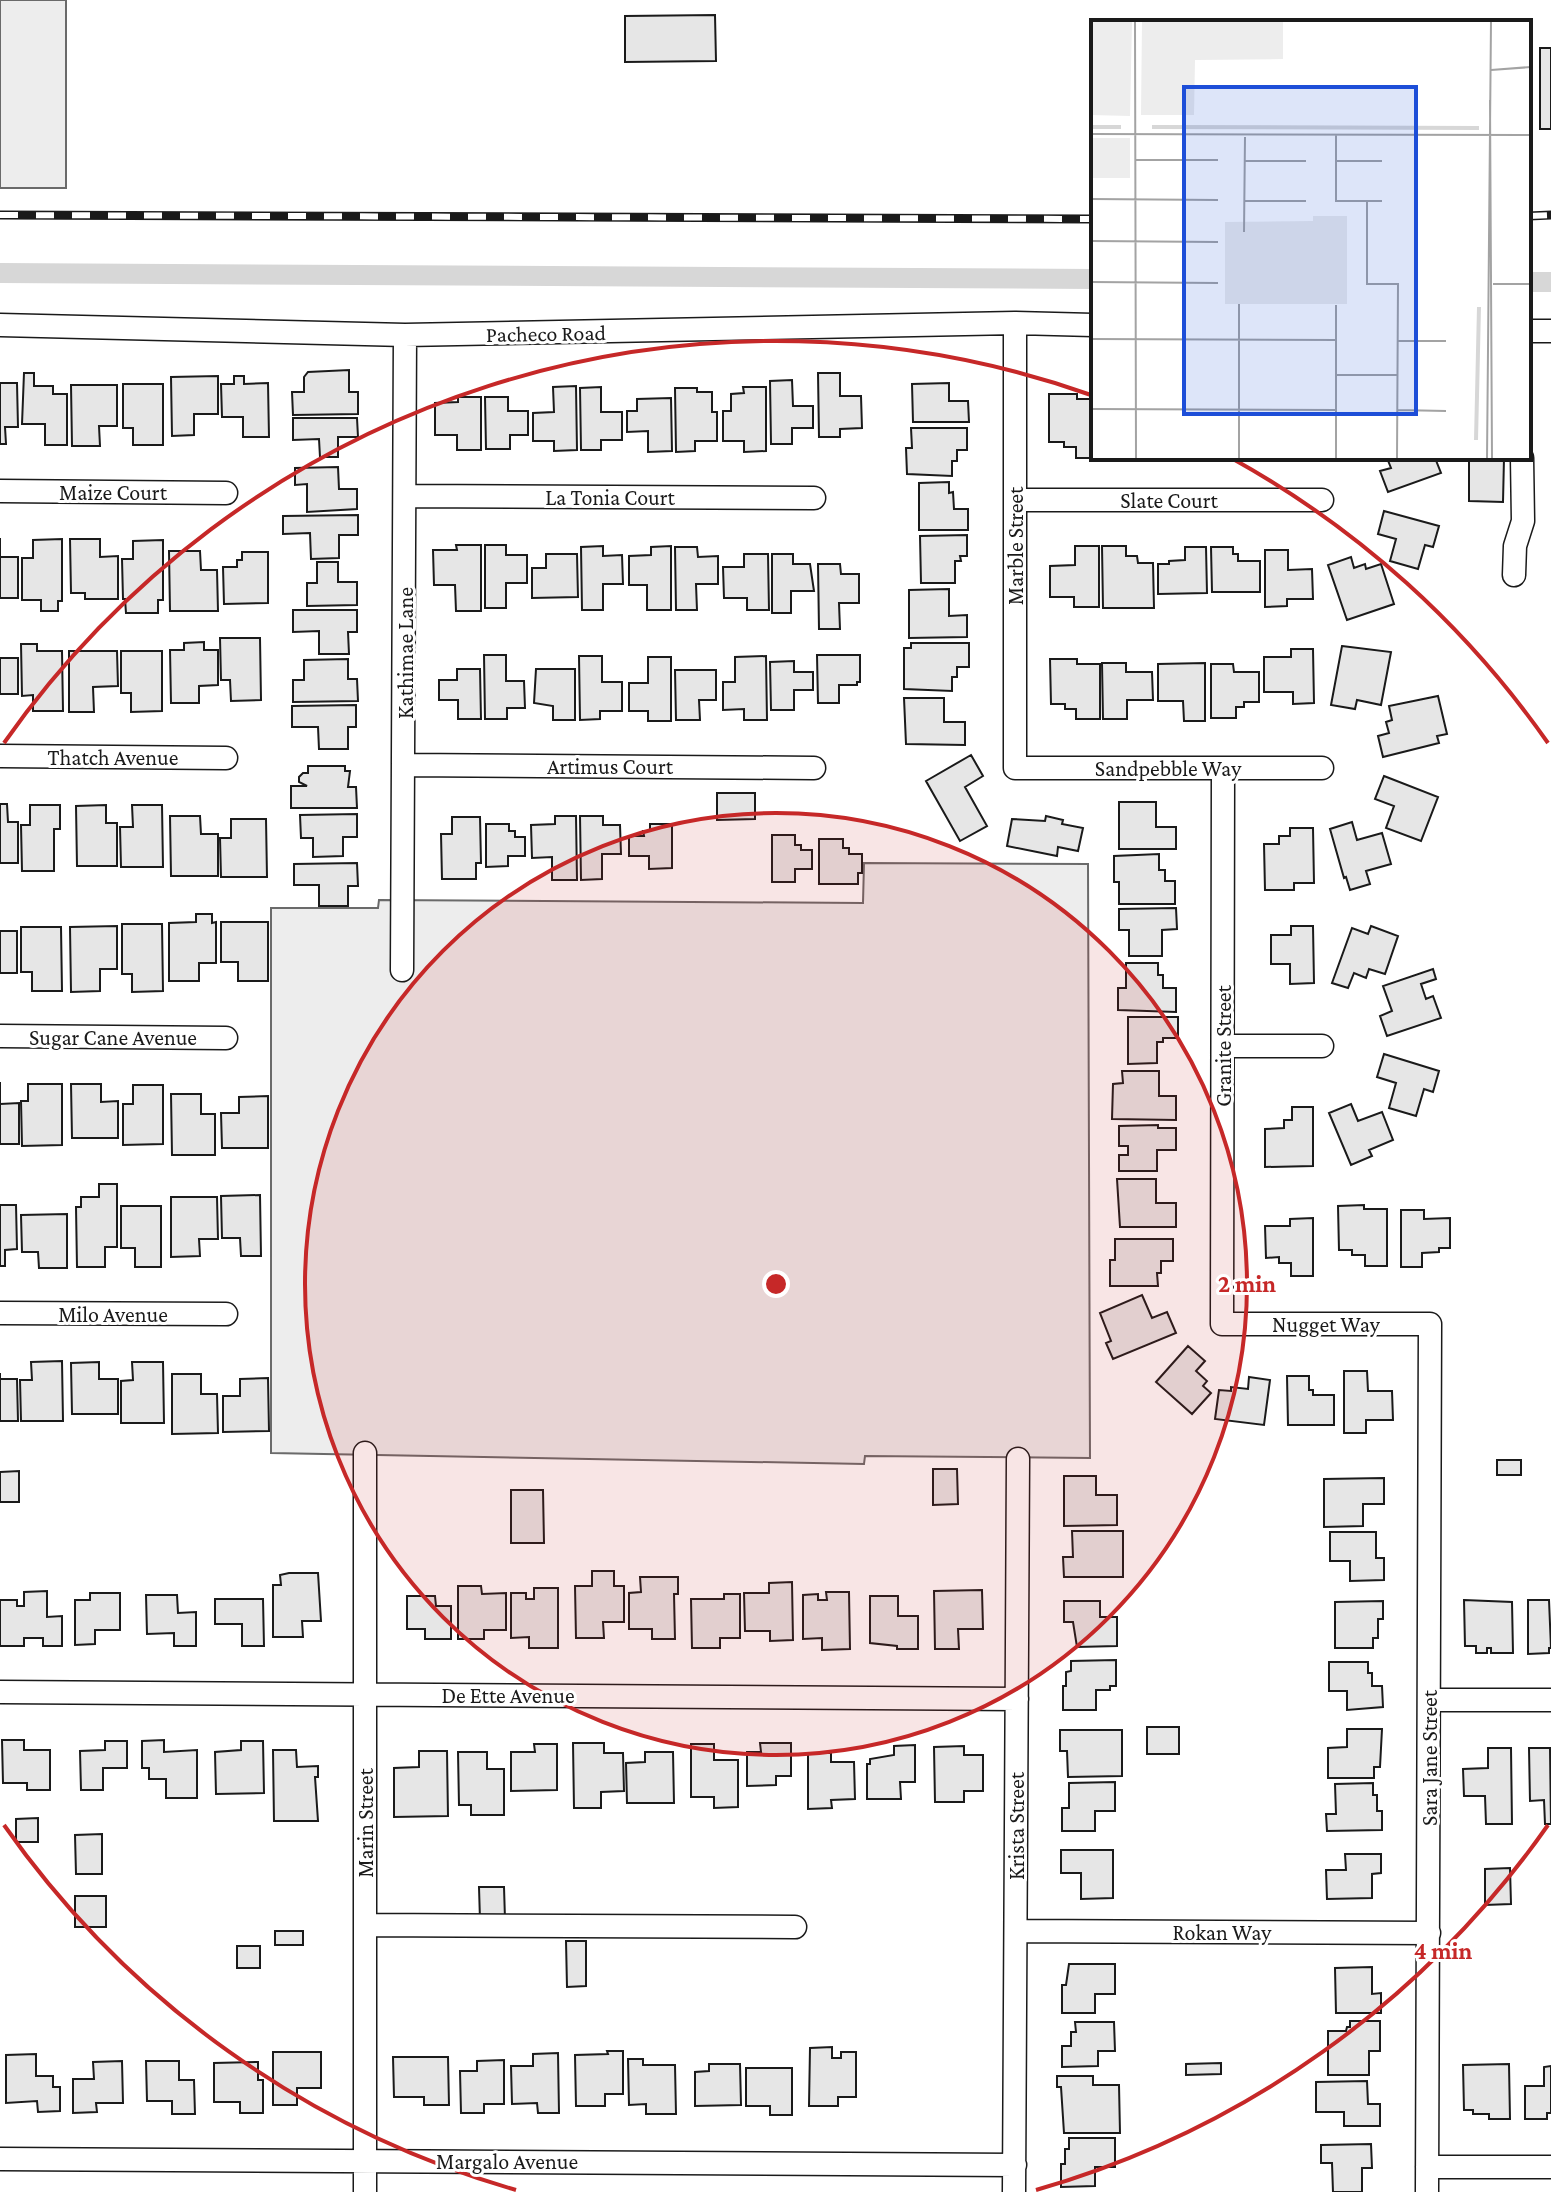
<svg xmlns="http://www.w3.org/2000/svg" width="1551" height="2192" viewBox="0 0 1551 2192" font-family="'Crimson Pro',serif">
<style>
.built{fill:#ededed;stroke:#6a6a6a;stroke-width:2}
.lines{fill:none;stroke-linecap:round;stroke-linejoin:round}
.canal{stroke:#d7d7d7;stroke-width:20}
.building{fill:#e6e6e6;stroke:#1a1a1a;stroke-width:2}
.minor-casing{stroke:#1a1a1a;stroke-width:25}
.minor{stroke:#fff;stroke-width:22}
.rail-casing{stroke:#1a1a1a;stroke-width:9}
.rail{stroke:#fff;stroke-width:6;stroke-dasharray:18;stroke-linecap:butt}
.ring{fill:none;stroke:#c62828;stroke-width:4}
.labels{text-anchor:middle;stroke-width:6;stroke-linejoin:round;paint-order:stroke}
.street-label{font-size:22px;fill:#1a1a1a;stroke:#fff}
.inset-river{fill:none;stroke:#d7d7d7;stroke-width:4}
.inset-road{fill:none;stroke:#a3a3a3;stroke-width:2}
.view{fill:#1d4ed8;fill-opacity:0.15;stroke:#1d4ed8;stroke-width:4}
.inset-edge{fill:none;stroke:#1a1a1a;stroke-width:4}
.centre{fill:#c62828;stroke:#fff;stroke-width:4}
.ring-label{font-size:24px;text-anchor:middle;font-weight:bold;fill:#c62828;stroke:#fff;stroke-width:6;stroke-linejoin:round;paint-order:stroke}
</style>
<rect width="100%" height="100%" fill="#fff"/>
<path class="built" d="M0,0h66v188h-66z
M864,863l224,1 2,594 -225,-2 -1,8 -593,-11v-545h107l1,-8 484,3z"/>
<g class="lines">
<path class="canal" d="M0,273l1093,6
M1529,282h22"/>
</g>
<path class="building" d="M715,15l1,46 -91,1v-46z
M1540,48h11v81h-11z
M349,370v22h9v22l-65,1 -1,-23h12v-15l4,-5z
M24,373h10v13h19v8h14v51h-22v-21h-23z
M818,373h22v23h21l1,32 -22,1v8h-21z
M218,376v38h-24v21l-22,1 -1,-59z
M234,376h10v8l24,-1 1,54h-26v-20h-21l-1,-33h13z
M792,380l1,26h20v22h-21v16h-21l-1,-63z
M0,383h17l1,44h-13l1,17h-6z
M949,383v18h19l1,21h-56l-1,-38z
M123,384h40v61h-30v-17h-10z
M71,385h46v41h-18l1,20h-28z
M576,386l1,64 -23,1v-10h-21v-28l21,-1 -1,-25z
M601,387v25h21v28h-21v10h-20l-1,-62z
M743,387h23v64l-22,1v-11h-21v-30h8v-17l13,-1z
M675,388h22v4h15v20h5v29h-22v10l-19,1z
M1049,394h28v5h16v59h-17v-11h-12v-5h-15z
M458,397h23v53h-24v-15h-22v-32l23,-1z
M485,397h23v14h20v24h-18v14h-24z
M671,398l1,53 -24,1v-21l-21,1v-21h10v-12z
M293,418h64l1,19h-20v20h-18l-1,-18 -26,1z
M911,428h56v22h-10v11h-5v15l-45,-2 -1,-26h6z
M1387,458h48l6,15 -53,19 -8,-21 11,-3z
M1469,458h35l-1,44 -34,-1z
M338,467l1,22h18v20l-50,3v-28l-12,1v-17z
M949,482v11l4,-1 1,17h14v21h-49v-47z
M1384,511l55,15 -6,21 -8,-2 -7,24 -28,-8 6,-22 -18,-5z
M358,515v20h-19v23l-28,1 -1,-26 -27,1v-18z
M967,535v21h-7l1,5h-6v22h-34l-1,-47z
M0,538v19h18v41h-18z
M62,539v62h-4v10h-17v-11h-19v-42h11v-18z
M70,539h30v18l18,-1v43h-33v-6h-14z
M163,540v60h-5v13h-32l-1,-14h-2l-1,-40h11v-18z
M456,545h25v66h-25l-1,-26h-21l-1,-35h24z
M485,545h21v10h21v28h-21v25h-21z
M603,546v10l19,-1 1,29h-20v26h-21l-1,-63z
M671,546v64h-24v-25h-18v-29l22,-1v-8z
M1075,546h24v61h-25v-10h-24v-31l25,-1z
M1102,546h24v10h11l1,7h15l1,45h-51z
M675,547h22l1,10 20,-1v28h-22l1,26h-21z
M1185,547h21l1,46 -49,1v-30h11v-3l16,-1z
M1211,547h22v7h5v7h22v31h-48z
M1265,550h23v20l24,-1 1,30h-26v7l-22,1z
M169,551h31l1,19h16l1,41h-48z
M242,552h26v51l-44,1 -1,-37h14v-7h5z
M546,554h31l1,43 -46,1v-30h14z
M744,554h24l1,56h-22v-12h-23l-1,-31h21z
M772,554h21v10h17l4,27h-23v22h-19z
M1351,557l3,11 11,-4 1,5 15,-5 13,40 -47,16 -19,-55z
M317,562h21v20h19v23l-50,1v-23h10z
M818,564h22l1,10h18v29h-20l1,26h-21z
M949,589v27l18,-1v22l-58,1v-48z
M293,610h64v22h-9l1,22h-30v-23l-26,1z
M220,638h40l1,62 -30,1 -1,-21h-9z
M204,642v8h14v35l-19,1v17h-28l-1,-53h14v-7z
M911,643h58v24h-12v10h-5v14l-48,-2v-41h7z
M21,644h16v7h25l1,60h-30v-16l-11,1z
M1342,646l49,6 -10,53 -24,-5 -2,9 -24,-4z
M1291,649h22l1,54 -21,1v-12h-29v-35h27z
M69,651h48l1,35 -25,1 1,25h-25z
M121,651h41v60l-31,1v-19h-10z
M484,655h22v26h18l1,27h-18v11h-22z
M817,655h43v27h-3v3h-18v18h-21z
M579,656h23v26h20v29h-22v8l-20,1z
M766,656l1,64h-23v-11l-21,1v-28h12v-25z
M648,657h23v64h-23v-10h-19v-28h19z
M0,658h18v36h-18z
M348,659v20h9l1,22 -65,1v-22h11v-20z
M1050,659h27v5h23v55h-24v-10h-11v-5h-14z
M794,661v11h19v18h-19v20h-23l-1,-48z
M1102,663h24v9h26l1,28h-26v19h-24z
M1205,663v58h-21l-1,-20h-25v-37z
M1211,664h22l1,8h25v30h-15v5h-8v11h-25z
M457,669h23l1,50h-23v-19h-19v-20h18z
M536,669h39v51h-22v-14l-19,-3z
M675,670h41v30h-17l1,20h-24z
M1438,696l9,38 -10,2 2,7 -56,14 -5,-21 11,-3 -3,-11 6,-2 -3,-14z
M904,698h40v24h21v23l-59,-1z
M356,705v22h-8v22h-29l-1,-22h-26v-21z
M971,755l12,21 -18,11 22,39 -27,15 -34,-60z
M308,766h37v5h5l-2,16h8l1,21h-66v-22h16l-8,-4v-5l4,-4h5z
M1384,776l54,21 -17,44 -35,-13 8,-22 -19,-7z
M717,793h38v26l-38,1z
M1119,802h37v25h20v22h-57z
M0,804h7l1,18h10v41h-18z
M30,805h30v24h-6v42h-32l-1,-46h9z
M106,805v18h11v43h-40l-1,-60z
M132,805h30l1,62h-42l-1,-40h13z
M357,814v23h-14v19l-30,1v-19h-12l-1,-23z
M170,816h30l1,18h17v42h-47z
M555,816h21l1,64h-25v-23l-20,1 -1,-33 24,-1z
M580,816h23v9h17l1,29h-19v25l-21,1z
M1046,816l17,4 -1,4 21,4 -5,23 -20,-4 -1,9 -50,-10 5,-27 33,2z
M452,817h28l1,46h-5v16h-34l-1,-45h11z
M231,819h35l1,58h-46l-1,-39h11z
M1352,822l5,18 25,-7 9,31 -25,7 4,13 -20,6 -4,-13 -2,1 -14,-49z
M486,824h23v7h6v6h10v19h-17v10l-22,1z
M650,824h22v44l-23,1v-13h-20v-20h15l-1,-5h7z
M1290,828h23l1,55h-20v7h-29l-1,-46h15v-8h11z
M772,835h23v10h6v5h11v19h-17v13h-23z
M819,839h24v9h6v6h13v19h-4v11h-39z
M1159,854v16h6v11h10v23h-56v-22h-5v-26z
M357,863l1,23h-10v20h-29v-21h-25v-21z
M1176,908l1,21 -15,1v26h-33v-26h-10v-21z
M196,914h16v9l4,-1v41h-17v18h-30v-58l27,-1z
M221,922h47v59h-30v-19h-17z
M122,924h40l1,67 -31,1v-18h-10z
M117,926v43h-17v22l-29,1 -1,-65z
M1291,926h22l1,57 -24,1v-20h-19v-29h20z
M1371,926l27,10 -13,38 -16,-5 -3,9 -12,-5 -6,15 -16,-5 20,-55 16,6z
M21,927h40l1,64h-30v-19h-11z
M0,931h17v42h-17z
M1126,963h32v12h5v13h13v24l-58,-2v-22h8z
M1433,969l3,10 -15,5 5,15 7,-3 8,22 -54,18 -7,-20 12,-5 -9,-25z
M1128,1017h50v21h-15v4h-6v21l-29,1z
M1384,1054l55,17 -6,21 -9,-3 -8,27 -27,-8 7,-25 -19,-6z
M1122,1071h37v25h17v24l-64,-1 1,-35 10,-1z
M0,1082v22l19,-1v41h-19z
M28,1084h34v61l-40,1 -1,-45h7z
M71,1084h30v18l17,-1v37h-46z
M133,1085h30v59l-40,1v-41h10z
M171,1094h30v20h14v41h-43z
M268,1096v52h-46l-1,-35h18v-16z
M1351,1104l7,17 24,-9 11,28 -24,10 3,6 -21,9 -22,-52z
M1292,1107h21v59l-48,1v-38l19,-1v-8h8z
M1158,1125v3h18v22h-19v21h-38v-16h9v-9h-9v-20z
M1117,1179h39v24h20v24h-56z
M99,1184h18v63h-12v20h-28l-1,-60h5v-10h18z
M260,1195l1,61h-20l-1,-18h-18l-1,-42z
M171,1197h46l1,42h-19l1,17 -29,1z
M0,1205h16l1,44 -12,1v16h-5z
M1364,1205v4h23v57h-22v-11h-13v-5h-13l-1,-44z
M121,1206h40v61h-26v-19h-14z
M1401,1210h23v9l26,-1v30h-11v4l-17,1v14h-21z
M67,1214v54h-28l-1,-16h-16l-1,-37z
M1313,1218v58h-22v-13h-12v-6l-13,1 -1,-32h25v-7z
M1115,1239h58v22h-12v12h-4l1,13h-48v-26h5z
M1142,1295l10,23 15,-6 9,21 -63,26 -7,-16 5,-2 -11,-28z
M1188,1346l17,15 -9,10 11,10 -4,5 8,7 -19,21 -36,-32z
M62,1361l1,60h-42l-1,-41h12l-1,-18z
M99,1362v17h19v35h-46l-1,-51z
M132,1362h31l1,61h-43v-42l12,-1z
M1344,1371h23l1,20h24l1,29h-27v13h-22z
M0,1373v6h17l1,42h-18z
M172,1374h29v20h16l1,39 -46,1z
M1287,1376h22v14h4v5h21v30h-46z
M1249,1377l21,3 -6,45 -49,-6 4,-29 12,1v-4l17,2z
M268,1378l1,53 -46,1v-36h17v-17z
M1497,1460h24v15h-24z
M933,1469h24l1,35 -25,1z
M19,1471v31h-19v-30z
M1064,1476h32v19h21v30l-53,1z
M1384,1478v26h-21v22l-39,1v-48z
M511,1490h32l1,53h-33z
M1072,1531h51v46h-59l-1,-20h10z
M1330,1532h46v26h8v22l-34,1v-20h-20z
M592,1571h22v15h10v36h-21l1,16h-28l-1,-52h17z
M289,1573h29l3,48h-19l1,16h-30v-52h8l-1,-10z
M640,1577h38v17h-4l1,45h-23v-10h-23v-36l12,-1z
M792,1582l1,58 -23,1v-10h-25l-1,-38h25v-10z
M458,1586h23l1,8 24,-1v37h-22v9h-26z
M534,1588h24v60h-29v-11l-18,1v-45h15v6h8z
M982,1590l1,39h-25l1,20h-24l-1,-58z
M47,1591v26l15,-1v30h-19v-8h-19v8h-24v-46h17v6h7v-14z
M826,1592h23l1,57 -28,1v-12l-19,1v-44l15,-1v6h9z
M90,1593h30v37h-25v14l-20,1v-45h15z
M724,1594h16v44h-20v10h-28l-1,-49h33z
M146,1595h31l1,18 18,-1v34h-22v-13l-27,1z
M407,1596h28l1,10h15v33h-26v-10h-18z
M870,1596h28v20h20v33h-21v-3l-27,-3z
M215,1599h48l1,47h-22v-22h-27z
M1464,1600l48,2 1,51h-22v-5h-4v5h-11v-7h-11z
M1528,1600h21l2,48h-2v5l-21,1z
M1064,1601h36v16h17v29l-40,1 -4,-25h-9z
M1383,1601v18h-5v19h-5v10h-38v-46z
M1116,1660v26h-6v4h-14v20h-33v-24h3v-14l5,-1v-10z
M1329,1662h39v11h4v13h10l1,21 -36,3v-19h-18z
M1147,1727h32v27h-32z
M1347,1729h35l-2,38h-6v11h-46v-30l19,-1z
M1060,1730h62v46l-54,1 -1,-26h-7z
M2,1740h22v10h26v40h-23v-7h-24z
M164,1740v12l33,-2v48h-31v-19h-17v-11h-7v-27z
M105,1741h22v27h-24v22h-22l-1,-39 25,-1z
M241,1741h22l1,52 -48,1 -1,-42 26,-2z
M573,1743h31v10h19l1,38 -23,1v16h-27z
M760,1743h31v33h-15v9l-29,1v-34h14z
M534,1744h23v46l-46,1v-39h24z
M691,1744h23v16h24v47l-24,1v-11h-23z
M915,1745v37h-15l1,17h-34v-35h3v-5l24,-4v-9z
M964,1746v9h19v36h-19v11h-29l-1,-55z
M1488,1748h23l1,76h-26l-1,-28h-21l-1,-27 25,-1z
M1529,1748h21l1,76h-6l-1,-24 -14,1z
M273,1750h23l1,17 21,-1v11h-3l3,44h-44z
M419,1751h28l1,65 -54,1v-49l25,-1z
M458,1752h29v17h17v46h-33v-10h-12z
M645,1752h28l1,51h-47l-1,-40 19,-1z
M808,1753h23v9h23l1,37 -24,1 1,8 -24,1z
M1115,1782v29h-20v20h-33v-23h7v-25z
M1373,1783v12h4v16h5v19l-55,1 -1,-17h10l-1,-30z
M38,1818v24h-22v-23z
M102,1834v40h-26l-1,-39z
M1061,1850h52v48l-32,1v-26h-20z
M1345,1854h36v19l-9,1v24l-45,1 -1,-29h20z
M1510,1868l1,36 -26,1v-36z
M479,1887h25l1,32 -25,1z
M75,1896h31v31h-31z
M275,1931h28v14h-28z
M566,1941h20v45l-19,1z
M237,1946h23v22h-23z
M1069,1964h46v30h-20v19h-33v-28h4z
M1372,1967v27l9,-1v20h-45l-1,-45z
M1350,2021h30v30h-11v24h-41v-44h18l1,-4h3z
M1075,2022h39l1,29h-17v15l-36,1v-21h9v-14h5z
M832,2047v11h9v-6h15v45h-18v9h-29l1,-58z
M607,2051h16v43h-18v12h-29l-1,-51 33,-1z
M273,2052h48v36h-24v17h-24z
M558,2053l1,60h-21l-1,-10 -25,1 -1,-38h22v-12z
M36,2054v22h17v11h7v24l-22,1 -1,-11 -31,2v-48z
M393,2057h55l1,48h-25v-8h-30z
M628,2059h15v6h32l1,49h-30v-10l-17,1z
M504,2060v44h-20v9h-23l-1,-42h17v-10z
M122,2061l1,42h-27l1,9 -24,1v-34h21l-1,-17z
M146,2061h33v19h15l1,34h-23v-13h-25z
M258,2062v18h5v33h-23v-11h-26v-39z
M1221,2063v11l-35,1v-11z
M709,2064h31l1,41 -46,1v-34l14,-1z
M1509,2064l1,55h-21v-5h-16v-4h-9l-1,-45z
M1551,2066v47h-4v6h-22v-33h19v-19z
M746,2068h46v47h-22v-9h-24z
M1057,2076h36v9h26l1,48h-56l-3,-46h-4z
M1367,2081l1,23h12v22h-36v-14h-28v-30z
M1069,2138h46v29h-20v19l-34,1v-23h4v-15h4z
M1371,2144l1,24h-10v24h-29l-1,-29h-11v-18z"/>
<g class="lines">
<g class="minor-casing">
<path id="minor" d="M1015,323v445h307
M0,325l405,10 610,-12 78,2
M1529,331h22
M0,491l226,2
M405,496l409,2
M1015,500h307
M1514,575l1,-29 8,-25 -1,-63
M0,756l226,2
M405,765l409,3
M1223,768l-1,556h208l-3,868
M402,970l3,-635
M0,1036l226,2
M1223,1046h99
M0,1313l226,1
M0,1692l1017,7
M1430,1700h121
M365,1925l430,2
M1016,1931l413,2
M0,2159l1015,6
M1427,2167h124
M365,2192v-739
M1014,2192l4,-733"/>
</g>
<use href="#minor" class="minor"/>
<g class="rail-casing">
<path id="rail" d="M0,215l1093,4
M1529,216l22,-1"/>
</g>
<use href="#rail" class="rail"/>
</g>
<circle cx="776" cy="1284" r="471" fill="#c62828" fill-opacity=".12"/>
<g class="ring">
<circle cx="776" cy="1284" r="471"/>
<path d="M1548 1825A943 943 0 0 1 1036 2190M516 2190A943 943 0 0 1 4 1825M4 743A943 943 0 0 1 1091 395M1233 459A943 943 0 0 1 1548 743"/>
</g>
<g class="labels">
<g class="street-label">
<text transform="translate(546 333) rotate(-1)" y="8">Pacheco Road</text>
<text x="113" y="500">Maize Court</text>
<text x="610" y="505">La Tonia Court</text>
<text x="1169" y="508">Slate Court</text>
<text transform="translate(1015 546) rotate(-90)" y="8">Marble Street</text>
<text transform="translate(405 653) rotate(-90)" y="8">Kathimae Lane</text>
<text x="113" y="765">Thatch Avenue</text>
<text x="610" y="774">Artimus Court</text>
<text x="1168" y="776">Sandpebble Way</text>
<text x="113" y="1045">Sugar Cane Avenue</text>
<text transform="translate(1223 1046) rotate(-90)" y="8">Granite Street</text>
<text x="113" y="1322">Milo Avenue</text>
<text x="1326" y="1332">Nugget Way</text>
<text x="508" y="1703">De Ette Avenue</text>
<text transform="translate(1429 1758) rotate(-90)" y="8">Sara Jane Street</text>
<text transform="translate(365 1823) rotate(-90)" y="8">Marin Street</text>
<text transform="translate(1016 1826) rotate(-90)" y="8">Krista Street</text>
<text x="1222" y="1940">Rokan Way</text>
<text x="507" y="2169">Margalo Avenue</text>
</g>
</g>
<g transform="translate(1091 20)">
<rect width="440" height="440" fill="#fff"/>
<path d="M0,1h41l-2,95 -39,-1zM51,1h141v38l-88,1 -1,55h-53zM0,118h39v40h-39zM222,196h34v88h-122v-82l88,-1z" fill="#ededed"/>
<path class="inset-river" d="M0,107h30M61,107l327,1M385,420l3,-133"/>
<path class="inset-road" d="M44,1l1,438M400,50l40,-3M399,80l2,359M0,114l440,1M245,115v66h46M45,140h82M154,141h61M245,141h46M0,179l127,1M154,181h61M276,181v83h31l-1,175M153,212l1,-95M0,221l127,1M0,262l127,1M402,264h38M0,319l245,1M307,321h48M245,355h62M0,389l245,1M307,390l48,1M148,439v-155M245,439v-154M396,439l4,-438"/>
<path class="view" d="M93,67h232v327h-232z"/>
<rect width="440" height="440" class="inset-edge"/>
</g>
<circle cx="776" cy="1284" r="12" class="centre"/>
<g class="ring-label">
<text x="1247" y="1292">2 min</text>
<text x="1443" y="1959">4 min</text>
</g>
</svg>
